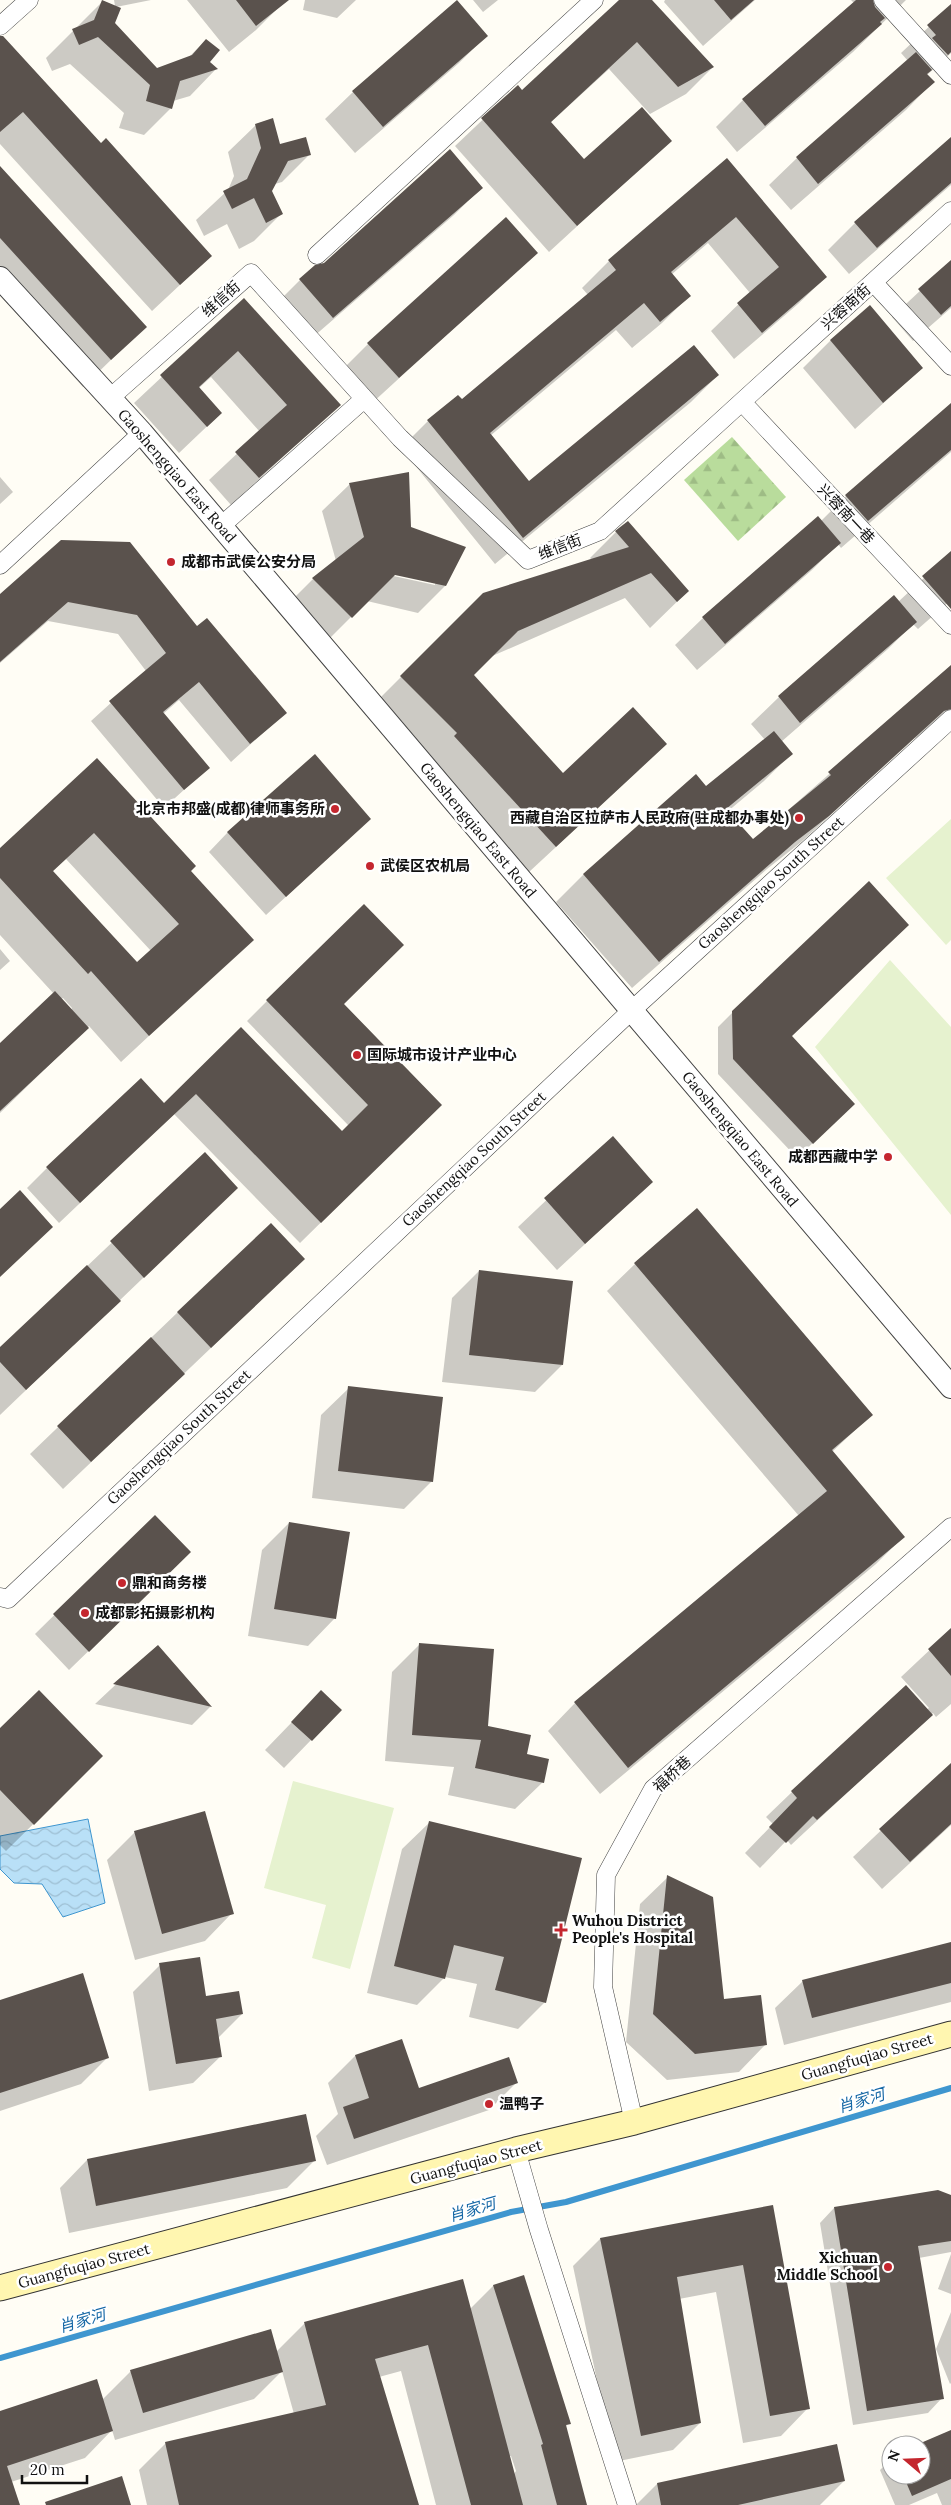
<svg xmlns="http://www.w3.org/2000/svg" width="951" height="2505" viewBox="0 0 951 2505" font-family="Lora,'Noto Sans SC',serif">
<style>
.forest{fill:url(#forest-firs)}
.pitch{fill:#e6f2cf}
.water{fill:url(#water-waves);stroke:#3f96cf}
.shadow{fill:#0003;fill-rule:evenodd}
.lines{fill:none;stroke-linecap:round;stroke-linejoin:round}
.stream{stroke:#3f96cf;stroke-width:6}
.building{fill:#5a524d;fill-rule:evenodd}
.minor-casing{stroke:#444;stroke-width:19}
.tertiary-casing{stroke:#444;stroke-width:24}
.secondary-casing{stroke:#333;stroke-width:27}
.minor{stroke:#fff;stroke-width:18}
.tertiary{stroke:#fff;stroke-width:22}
.secondary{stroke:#fff6b0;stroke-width:25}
.poi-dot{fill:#c4262e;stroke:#fff;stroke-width:2}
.labels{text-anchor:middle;stroke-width:5;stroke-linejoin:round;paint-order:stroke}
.street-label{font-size:15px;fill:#111;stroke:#fff}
.poi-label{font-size:15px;font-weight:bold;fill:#111;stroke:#fff;text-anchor:start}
.water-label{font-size:16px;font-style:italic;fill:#1768a6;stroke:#fff}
</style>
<defs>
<pattern id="forest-firs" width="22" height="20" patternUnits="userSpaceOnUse" patternTransform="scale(1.25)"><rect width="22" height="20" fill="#b9dc9c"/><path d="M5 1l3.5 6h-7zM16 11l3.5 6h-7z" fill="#9ebc85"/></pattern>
<pattern id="water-waves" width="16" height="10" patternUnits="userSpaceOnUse" patternTransform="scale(1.25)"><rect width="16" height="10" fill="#b9e0f7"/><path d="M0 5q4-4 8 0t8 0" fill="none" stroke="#9ebfd3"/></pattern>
</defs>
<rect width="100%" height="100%" fill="#fffdf5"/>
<path class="forest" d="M732,437l54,60 -48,44 -54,-61z"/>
<path class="pitch" d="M951,819v121l-5,5 -60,-67z
M890,960l61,67v188l-136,-168z
M293,1781l101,27 -44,161 -38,-11 14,-53 -62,-17z"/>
<path class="water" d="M88,1819l17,84 -42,14 -21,-33 -28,-1 -14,-14v-33z"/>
<path class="shadow" d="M114,0h37l-35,7 -3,16 44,46 31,-11 18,-18 3,23 7,6 -26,27 -17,5 -2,7 -27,27 -25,-7 5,-15 -54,-49 -18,7 -6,-13 57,-57 12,5z
M187,0h93l3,3 -27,27 -27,22z
M305,0h51l-19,18 -34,-8z
M473,0h25l-15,12z
M621,0h30l62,67 -27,27 -36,20 -41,-45 -59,54 34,38 86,-20 -121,111 -94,-106 62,-59 5,5z
M665,0h90l-52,46 -39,-44z
M851,0h55l-53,52 -116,100 -21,-25 27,-27 111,-97z
M457,2l29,34 -27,27 -104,90 -30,-34 28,-27z
M951,6v47l-24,22 6,7 -27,28 -115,100 -22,-25 28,-27 111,-97 -7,-8z
M0,43l211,213 -59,55 -152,-167z
M256,125l23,21 31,8 -28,28 -7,2 -5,7 11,23 -27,27 -15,8 -12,-25 -23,12 -8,-16 32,-30 6,-14 -6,-24z
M951,138v47l-102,89 -21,-24 27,-27z
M727,160l99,117 -28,27 -64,55 -23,-28 39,-38 -42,-50 -37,32 18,21 -27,27 -30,25 -16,-18 -126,106 38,47 190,-108 -27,27 -196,162 -94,-116 27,-27 30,-24 3,4 127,-106 -6,-7 27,-27z
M0,168l145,159 -62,60 -83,-92z
M481,188l-27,27 -149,129 -32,-37 27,-27 25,-16z
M536,253l-165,151 -30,-33 27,-27z
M951,262v46l-38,33 -21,-24z
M244,300l95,105 -108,100 -22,-25 51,-48 -49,-55 -12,11 22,25 -42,40 -45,-50z
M870,307l52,61 -67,61 -52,-61 27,-27z
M951,405v47l-110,96 -3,-4 -26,26 -115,100 -22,-25 28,-27 115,-100 3,3 25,-25z
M0,477l13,15 -13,12z
M350,484l60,44 35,58 -27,27 -51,-12 -43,43 -38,-38 27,-27 23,-18 -14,-50zM390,572l45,11v2l-46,-10z
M616,532l72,59 -38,37 -25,-30 -135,59 -18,18 91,99 76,-4 -110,102 -154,-169 109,-109 108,-34 -2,-2z
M61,542l224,171 -54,49 -52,-62 -16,14 45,54 -44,40 -73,-87 55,-50 -28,-37 -70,-13 -48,42v-67z
M951,553v47l-33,29 -5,-5 -25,25 -107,93 10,12 -27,27 -37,31 26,29 198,-174v44l-27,25 -9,2 -115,105 -33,26 -135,119 -76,-86 27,-27 113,-99 10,12 59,-48 -14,-16 28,-27 115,-100 4,5z
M97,760l93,111 62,69 -131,122 -32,-36 -89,87v-68l54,-51 -54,-59v-86zM66,859l85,92 -14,13 -85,-92zM63,998l9,10 -1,2 -10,-11z
M228,832l122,6 -84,77 -57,-63z
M0,949l10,12 -10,9z
M267,1001l76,3 77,121 -120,118 -126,-129 -115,109 -32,-35 20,-20 116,-63 77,-76 102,104 7,-7 -102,-105z
M733,1012l57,24 49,82 -42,40 -79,-84v-47z
M612,1138l40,44 -95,88 -39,-43z
M205,1154l32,34 -237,227v-66z
M697,1210l174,205 -39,37 71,85 -27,27 -276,230 -52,-63 27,-28 224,-187 -192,-225 28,-27z
M479,1271l83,94 -27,27 -93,-10 10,-84z
M276,1286l-213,203 -33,-35 148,-142z
M349,1388l83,93 -28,28 -92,-11 9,-83z
M155,1516l16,55 -102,99 -34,-36z
M289,1523l46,95 -27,28 -60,-10 14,-86z
M951,1630v74l-15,13 -3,-4 -142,132 -4,-5 -27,28 -15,-15 28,-29 -7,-7 26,-25 137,-84 -28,-31z
M420,1644l67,83 39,28 17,27 -28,27 -67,-14 6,-28 -69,-6 7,-89z
M157,1646l53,61 -18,18 -97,-21z
M321,1692l19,18 -56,58 -19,-18z
M0,1730l102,26 -96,95 -6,-6z
M951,1764v61l-69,64 -29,-32z
M430,1822l115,180 -27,27 -49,-12 8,-33 -32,-7 -28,28 -50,-12 35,-144z
M135,1832l97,81 -27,28 -70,19 -28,-100z
M668,1877l55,123 43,44 -27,28 -72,8 -41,-38 14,-138z
M951,1943v59l-167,43 -9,-37 28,-27z
M160,1965l45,33 37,16 -24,24 3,18 -28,27 -44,8 -16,-99z
M0,2001l108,56 -27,27 -81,27z
M401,2040l17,49 98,-6 -27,27 -162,55 -11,-29 22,-22 -10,-31 27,-27z
M305,2115l9,46 -27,27 -218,45 -9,-45 27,-28z
M951,2196v56l-32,6 23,140 -14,15 -75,12 -33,-202 14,-15z
M772,2207l36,201 -27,28 -38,7 -27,-151 -37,7 21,124 -27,27 -59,12 -41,-196 27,-27z
M951,2254v40l-13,-5z
M523,2276l46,147 -4,4 21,78h-150l-35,-134 -22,6 38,128h-270l-8,-35 27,-27 128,-29 -12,-43 -28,28 -139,41 -3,-10 -27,28 -74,24 8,23h-19v-93l102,-12 29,-29 145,-19 28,-28 158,-43 8,28 23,-23zM509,2456h2l5,15 -2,3z
M951,2312v71l-1,1 -14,-35z
M951,2431v74h-9l-5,-12 -28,12h-14l-15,-35 11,-11v16h30v-30h-2z
M844,2481l-24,24h-184l21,-21z"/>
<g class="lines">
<path class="stream" d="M0,2358l511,-146 55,-10 385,-114"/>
</g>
<path class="building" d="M102,0l19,8 -6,15 42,45 35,-13 14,-16 14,11 -10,12 8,7 -38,12 -8,28 -26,-8 4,-16 -52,-48 -19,8 -7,-16 22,-9z
M236,0h53l-33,26z
M457,0l31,36 -105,91 -31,-36z
M619,0h33l62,67 -36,20 -41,-45 -86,80 33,37 58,-52 30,34 -95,85 -96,-108 37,-33 4,5z
M714,0h40l-23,20z
M856,0h17l2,7 10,11 -5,4 2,2 -117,102 -23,-27z
M951,4v48l-3,3 -16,-17 4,-3 -9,-10z
M0,36h3l98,107 5,-5 106,118 -32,29 -157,-173 -23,20z
M916,52l16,18 -5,4 8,8 -117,102 -22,-27z
M273,118l7,26 26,-7 5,18 -23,6 -16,30 11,23 -17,9 -12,-25 -22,11 -9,-18 24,-12 14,-31 -6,-24z
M951,137v46l-74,65 -23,-26z
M450,149l33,39 -150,130 -34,-39 16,-14 9,-2z
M727,158l100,119 -65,56 -25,-30 42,-36 -43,-50 -65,55 20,24 -31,26 -16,-19 -154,130 39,48 165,-136 25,30 -196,163 -96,-118 31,-25 4,4 154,-129 -8,-10z
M0,166l147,161 -36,33 -111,-122z
M506,217l32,36 -139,125 -32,-35z
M951,260v46l-10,9 -23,-26z
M244,298l97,107 -82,73 -24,-26 52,-47 -49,-54 -39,36 23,26 -15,14 -47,-52z
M870,305l53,63 -40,35 -53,-63z
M951,403v47l-83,71 -23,-26z
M409,472l2,55 55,20 -20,39 -51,-11 -43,43 -40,-40 52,-41 -15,-54z
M818,516l23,27 -116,101 -23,-27z
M628,521l61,70 -12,11 -26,-29 -133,58 -44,44 89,98 70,-66 34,37 -111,103 -102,-111 3,-3 -57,-57 83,-83 146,-46 -14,-16z
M61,540l69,2 67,84 10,-8 80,95 -37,31 -51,-62 -36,30 47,56 -26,22 -75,-89 57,-48 -29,-38 -69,-13 -68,60v-68z
M951,551v58l-29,-33z
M894,595l23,27 -117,101 -22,-27z
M951,665v44l-7,2 -115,105 -34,26 -136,120 -76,-88 113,-100 10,12 68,-55 19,23 -67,55 27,30 78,-64 -3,-3z
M315,754l56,65 -85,78 -59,-65z
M97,758l99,108 -5,5 63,69 -105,96 -58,-65 -3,3 -88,-96v-30zM94,833l85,91 -42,38 -84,-91z
M869,881l40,44 -117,111 63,68 -42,40 -80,-85 -1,-48z
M364,904l40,41 -60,59 98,101 -121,118 -125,-129 -116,109 -34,-36 95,-89 23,25 77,-76 101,104 26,-26 -102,-105z
M55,991l34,37 -89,83v-68z
M613,1136l40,46 -68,62 -41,-46z
M205,1152l33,36 -94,90 -34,-37z
M20,1190l33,37 -53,50v-68z
M697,1208l176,207 -41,35 73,87 -277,231 -54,-66 253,-211 -193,-228z
M271,1223l34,36 -94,89 -34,-36z
M87,1265l34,36 -95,89 -26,-28v-15z
M479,1270l94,11 -10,84 -94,-10z
M151,1337l34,37 -94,88 -34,-36z
M348,1386l95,11 -10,85 -95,-11z
M155,1515l36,37 -102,100 -36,-38z
M289,1522l61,10 -14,87 -62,-10z
M951,1628v48l-23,-27z
M419,1643l75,6 -6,77 43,9 -4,19 22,5 -5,24 -69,-15 6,-28 -69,-5z
M158,1645l54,62 -99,-23z
M906,1685l27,30 -116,105 -4,-4 -27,27 -17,-16 28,-29 -6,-7z
M39,1690l64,66 -69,69 -34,-35v-62z
M321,1690l21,20 -30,31 -21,-19z
M951,1763v61l-41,38 -31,-33z
M205,1811l29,103 -72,20 -28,-103z
M429,1821l153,37 -36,145 -51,-13 9,-33 -50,-12 -9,34 -51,-13z
M667,1875l46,22 11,102 37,-4 6,50 -72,9 -42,-40z
M951,1942v41l-139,35 -10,-38z
M200,1957l6,39 33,-5 4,23 -27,5 6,38 -46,7 -17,-101z
M83,1973l26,85 -109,35v-93z
M402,2039l17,49 90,-31 9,26 -164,56 -11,-32 26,-9 -14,-43z
M306,2114l10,47 -220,45 -9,-47z
M938,2190l13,5v46l-33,5 26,153 -77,12 -33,-204z
M773,2205l37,204 -40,7 -27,-151 -66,12 24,146 -60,13 -41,-198z
M524,2275l47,149 -5,1 21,80h-30l-16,-60 2,-1 -50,-159z
M463,2279l60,226h-52l-43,-160 -53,14 44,146h-240l-14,-63 161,-37 -22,-83z
M271,2329l12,43 -140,41 -13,-43z
M97,2379l16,52 -106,35 13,39h-20v-94z
M951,2430v49l-39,17 -9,-21h18v-30h-5z
M837,2444l8,37 -107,24h-77l-4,-22z
M122,2476l9,29h-85l-1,-3z"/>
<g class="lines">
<g class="minor-casing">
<path id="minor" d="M883,0l68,75
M0,26l29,-26
M317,255l277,-255
M873,282l78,84
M110,398l141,-125 149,165 128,122 72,-29 351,-320
M742,402l209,223
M221,526l143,-127
M0,565l142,-132
M0,1597l8,2 623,-588 320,-292
M634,2122l-31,-135 3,-112 47,-86 298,-262
M516,2150l23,80 88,275"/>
</g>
<g class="tertiary-casing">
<path id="tertiary" d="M0,278l142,155 809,954"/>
</g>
<g class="secondary-casing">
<path id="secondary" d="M0,2288l516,-138 118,-28 317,-88"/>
</g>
<use href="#minor" class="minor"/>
<use href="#tertiary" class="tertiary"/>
<use href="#secondary" class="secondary"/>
</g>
<g class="poi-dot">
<circle cx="171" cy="562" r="5"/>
<circle cx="335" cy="809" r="5"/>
<circle cx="799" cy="818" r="5"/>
<circle cx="370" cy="866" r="5"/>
<circle cx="357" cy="1055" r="5"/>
<circle cx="888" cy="1157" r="5"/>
<circle cx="122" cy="1583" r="5"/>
<circle cx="85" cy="1613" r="5"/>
<path d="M558.5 1922.5h5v5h5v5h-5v5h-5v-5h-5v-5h5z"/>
<circle cx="489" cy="2104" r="5"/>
<circle cx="888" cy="2267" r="5"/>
</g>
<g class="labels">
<g class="street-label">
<text transform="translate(221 299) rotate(-42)" y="5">维信街</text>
<text transform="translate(846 307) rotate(-42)" y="5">兴蓉南街</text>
<text transform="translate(177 476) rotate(49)" y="5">Gaoshengqiao East Road</text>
<text transform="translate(846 514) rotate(47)" y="5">兴蓉南一巷</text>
<text transform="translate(560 547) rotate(-21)" y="5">维信街</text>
<text transform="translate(478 830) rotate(50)" y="5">Gaoshengqiao East Road</text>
<text transform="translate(771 883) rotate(-42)" y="5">Gaoshengqiao South Street</text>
<text transform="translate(740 1139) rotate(50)" y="5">Gaoshengqiao East Road</text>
<text transform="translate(474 1159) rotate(-43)" y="5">Gaoshengqiao South Street</text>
<text transform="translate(179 1437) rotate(-43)" y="5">Gaoshengqiao South Street</text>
<text transform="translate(672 1774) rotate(-43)" y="5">福桥巷</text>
<text transform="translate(867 2057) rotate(-16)" y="5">Guangfuqiao Street</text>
<text transform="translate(476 2162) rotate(-15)" y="5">Guangfuqiao Street</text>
<text transform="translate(84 2266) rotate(-15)" y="5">Guangfuqiao Street</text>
</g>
<g class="poi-label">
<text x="181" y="567">成都市武侯公安分局</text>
<text x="325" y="814" text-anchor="end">北京市邦盛(成都)律师事务所</text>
<text x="789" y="823" text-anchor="end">西藏自治区拉萨市人民政府(驻成都办事处)</text>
<text x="380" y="871">武侯区农机局</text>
<text x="367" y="1060">国际城市设计产业中心</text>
<text x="878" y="1162" text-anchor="end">成都西藏中学</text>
<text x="132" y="1588">鼎和商务楼</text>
<text x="95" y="1618">成都影拓摄影机构</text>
<text x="572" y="1926">Wuhou District<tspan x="572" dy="17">People's Hospital</tspan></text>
<text x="499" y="2109">温鸭子</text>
<text x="878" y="2263" text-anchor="end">Xichuan<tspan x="878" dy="17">Middle School</tspan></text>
</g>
<g class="water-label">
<text transform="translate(861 2100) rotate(-17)" y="6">肖家河</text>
<text transform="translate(472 2209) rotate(-16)" y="6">肖家河</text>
<text transform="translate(82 2320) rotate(-16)" y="6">肖家河</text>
</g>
</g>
<g transform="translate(906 2460) rotate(289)"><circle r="24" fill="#ffffff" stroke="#a0a0a0"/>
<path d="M0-4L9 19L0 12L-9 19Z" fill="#c4262e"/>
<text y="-8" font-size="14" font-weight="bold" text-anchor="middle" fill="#111111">N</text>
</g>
<path d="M22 2475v8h65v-8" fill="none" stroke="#111111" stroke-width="2.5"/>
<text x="30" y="2475" font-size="15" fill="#111111" stroke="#ffffff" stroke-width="4" paint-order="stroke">20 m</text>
</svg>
